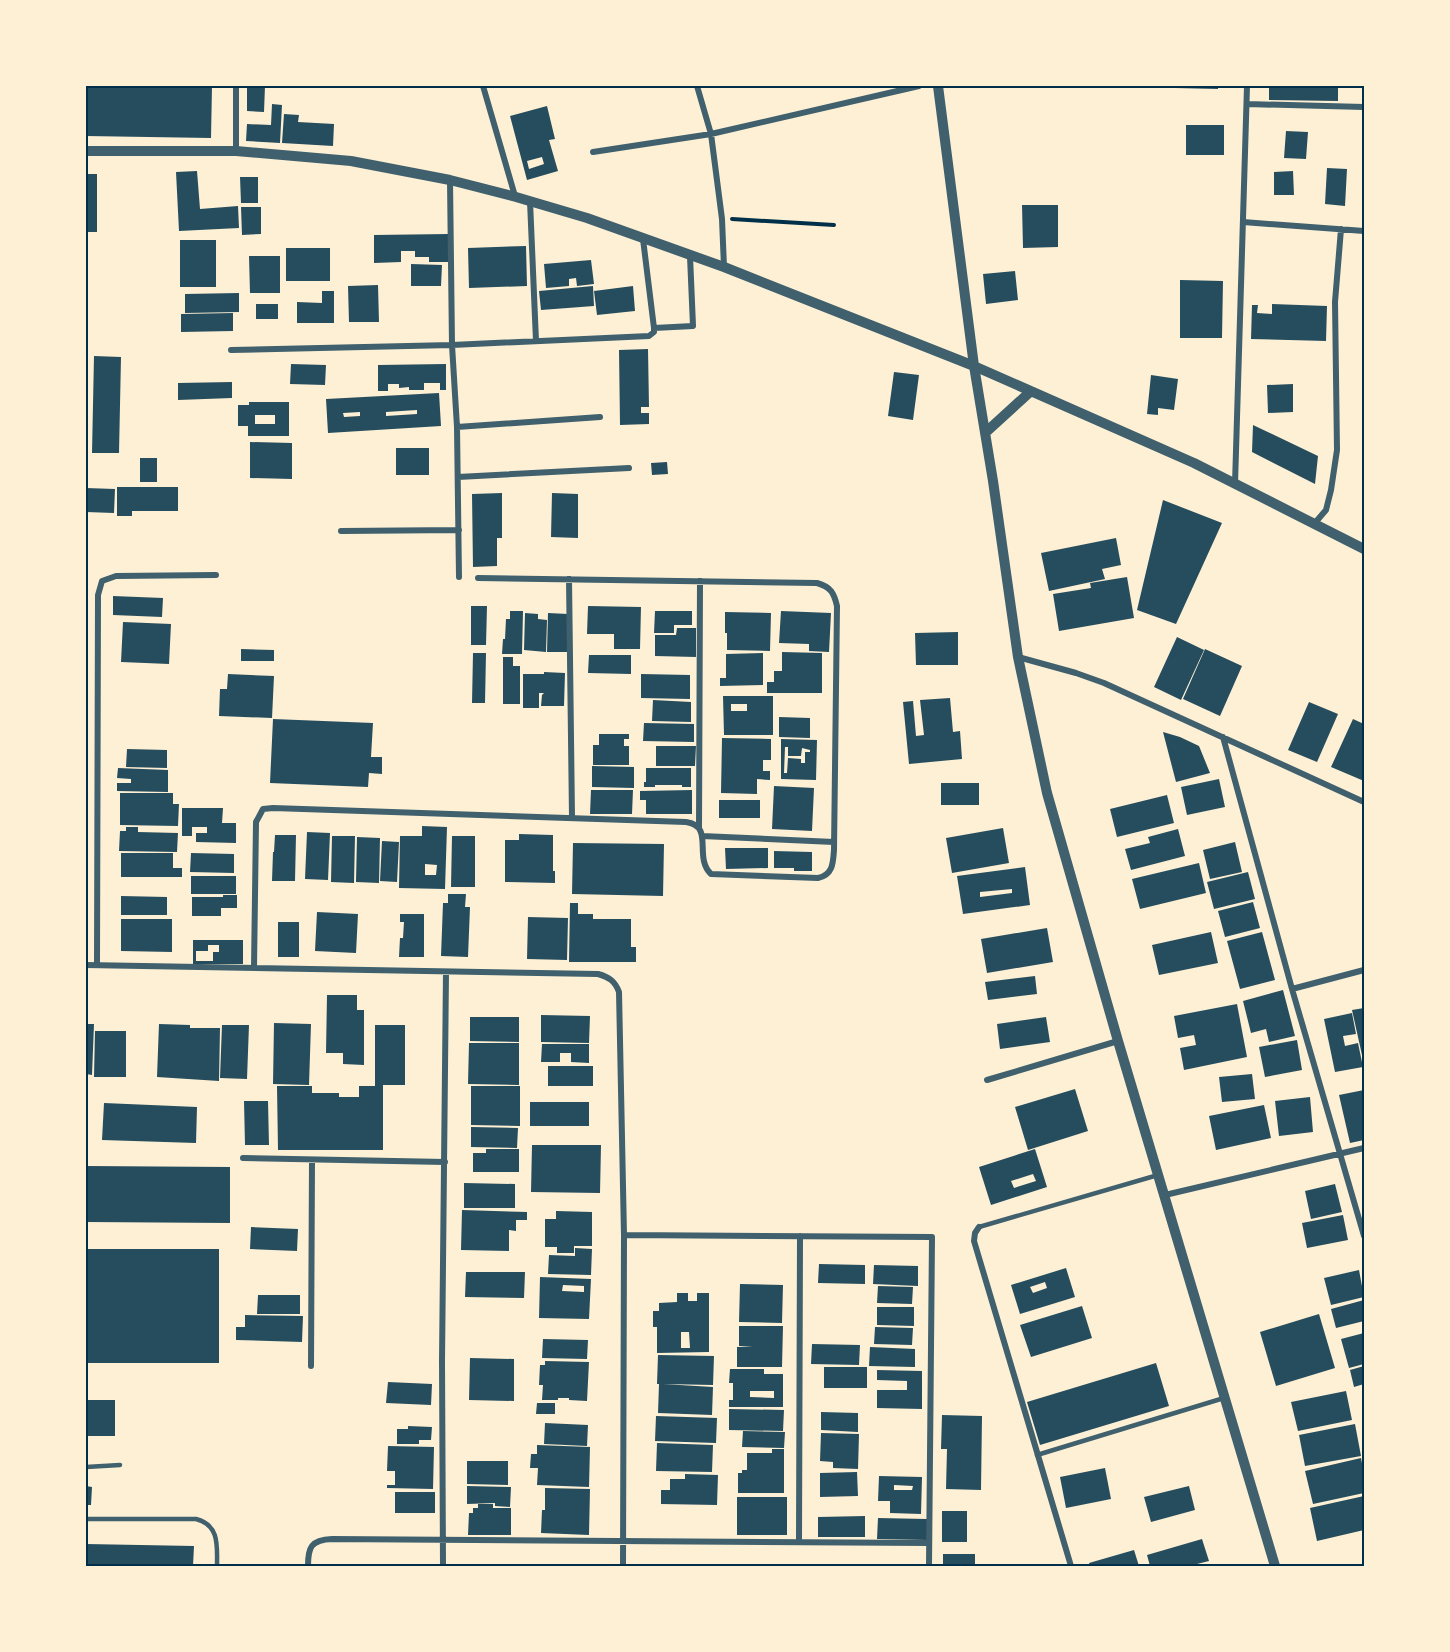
<svg xmlns="http://www.w3.org/2000/svg" width="1450" height="1652" viewBox="0 0 1450 1652" font-family="'Archivo Narrow',sans-serif">
<style>
.building{fill:#264d5e;fill-rule:evenodd}
.lines{fill:none;stroke-linecap:round;stroke-linejoin:round}
.path{stroke:#003049;stroke-width:4}
.service{stroke:#3f606c;stroke-width:4.5}
.minor{stroke:#3f606c;stroke-width:6}
.tertiary{stroke:#3f606c;stroke-width:10}
.neatline{fill:none;stroke:#003049;stroke-width:2}
</style>
<rect width="100%" height="100%" fill="#fdf0d5"/>
<path class="building" d="M86,86h126l-1,52 -125,-2z
M247,86h18l-1,26 -17,-1z
M1175,86h43v3l-43,-1z
M1269,86h69v15l-69,-1z
M272,104l10,1 -2,38 -34,-2 1,-17 24,1z
M547,106l8,33 -6,1 9,31 -31,9 -17,-64zM542,157l2,7 -15,5 -2,-8z
M284,114l15,1 -1,7 36,2 -1,22 -51,-3z
M1186,125h38v30h-38z
M1286,131l22,1 -2,27 -22,-1z
M1327,168l20,1 -2,37 -20,-2z
M197,171l3,38 38,-3 1,22 -60,3 -3,-59z
M1293,171l1,24h-20v-23z
M86,174h11v58h-11z
M240,177h18v26h-17z
M1022,205h36v42l-35,1z
M241,207h20v27l-19,1z
M449,234v28h-20v-5h-14v-6h-14v11l-27,1v-28z
M180,240h36v47h-36z
M526,246l1,40 -58,2 -1,-40z
M286,248h44v33h-44z
M249,256h31v37h-30z
M591,260l3,24 -17,2 -1,-8 -7,1v7l-23,2 -2,-24z
M411,264l31,1 -1,21h-30z
M1015,271l3,29 -32,4 -3,-30z
M1180,280l43,1 -1,57h-42z
M378,285l1,37h-30l-1,-36z
M593,286l1,20 -53,4 -2,-19z
M633,286l2,25 -38,4 -3,-24z
M322,291h12v32h-37v-21l25,1z
M239,293v19l-54,1v-19z
M256,304h22v15h-22z
M1272,304l55,2 -1,35 -75,-2 1,-34h6l-1,8 15,1z
M233,313v18l-52,1v-18z
M648,349l1,58h-8v6h8v11l-29,1 -1,-75z
M94,356l27,1 -2,96h-27z
M291,364l35,1 -1,20 -35,-1z
M446,364v26h-6v-7h-16v7h-15v-3l-10,1v-4h-11v7h-10v-26z
M894,372l25,3 -6,45 -25,-4z
M1151,375l27,4 -4,31 -16,-2v7l-11,-1z
M232,382v16l-54,2v-17z
M1293,384v28l-25,1 -1,-28z
M439,393l2,33 -113,7 -2,-34zM417,410v4l-31,2v-4zM360,412v4l-16,1 -1,-4z
M249,402h40v34h-41v-10h-10v-21h11zM255,415h20v9h-20z
M1253,425l65,31 -3,28 -63,-32z
M250,442l42,1v36l-42,-1z
M396,448h33v27h-33z
M140,458h17v24h-17z
M667,462l1,12 -16,1 -1,-12z
M117,487h61v24h-46v5h-15z
M86,488l29,1 -1,24 -28,-1z
M502,493v45h-5v28l-24,1 -1,-73z
M552,493l26,1v44l-27,-1z
M1163,500l59,23 -46,101 -39,-14z
M1116,538l5,27 -19,4 3,10 -56,12 -8,-38z
M1127,577l7,41 -75,13 -6,-37 38,-6 -1,-5z
M113,596l50,2 -1,19 -49,-2z
M471,606h16l-1,39h-15z
M588,606l53,1 -1,42h-26v-15h-27z
M510,611h13l-1,43h-20l1,-15h2l1,-20h4z
M655,611h37v14h-18v8h-20z
M781,611l50,2 -2,39 -20,-1v-7l-30,-1z
M725,612l46,1 -1,38 -43,-1v-17h-2z
M525,613l13,1v5l9,1 -1,32 -22,-2z
M548,613l20,1 -1,38h-20z
M123,622l48,2 -2,40 -48,-2z
M677,628h19v29l-41,-1v-21h21z
M958,632v33h-42l-1,-32z
M1177,637l27,13 -23,50 -27,-13z
M241,649l33,1v11h-33z
M1205,649l37,17 -22,50 -37,-17z
M782,652l40,1v40h-55v-11h7v-11h8z
M473,653h13l-1,50h-13z
M763,653v32l-43,1v-8h6v-24z
M589,655h42v19l-43,-1z
M503,657h10v9h7v38h-17z
M544,672l21,1 -1,33h-23l1,-11 2,-2h-5v15h-16v-34h21z
M228,674l46,2 -2,42 -53,-2 1,-27h7z
M641,674l49,1v24l-49,-1z
M723,696h50v39h-49zM731,704h16v7h-16z
M950,698l3,34 7,-1 2,28 -53,5 -6,-62 10,-1 3,35 8,-1 -4,-35z
M653,700l38,2v20l-39,-1z
M1309,702l29,12 -21,48 -29,-12z
M779,717l31,1v20l-31,-1z
M273,719l100,4 -2,34h11v17l-13,-1 -1,14 -98,-4z
M1353,719l11,5v57l-33,-14z
M644,723l50,1v18l-51,-1z
M1163,732l17,5 19,9 11,27 -34,9z
M599,734h30v5h-5v7h5v19h-36v-20h6z
M722,738l49,1v21h-8v11h7v9l-13,-1v15l-36,-1z
M781,739l36,1 -1,40 -35,-1zM785,747h3v9h13l1,-8 8,2v2h-5v11h-4v-4l-13,-1 -1,15h-3z
M656,746h40l-1,20h-39z
M127,749l40,1v18l-41,-1z
M592,766l42,1v21l-42,-1z
M118,768l50,2v22l-51,-1v-8h14v-4l-14,-1z
M646,768h45v19h-9v-2h-27v2h-11v-5h2z
M1219,779l6,28 -38,8 -6,-28z
M941,783h38v22h-38z
M774,786l40,2 -2,43 -40,-2z
M591,790h42l-1,24h-42z
M692,790v24h-46v-14h-6v-9z
M120,793h53v11h6l-1,22 -58,-1z
M1167,795l7,28 -57,14 -7,-28z
M719,800h41v18h-41z
M182,808h41l-1,15h14v20l-40,-1v-9h11v-6h-15v9h-10z
M422,826l25,1 -2,62 -46,-1 1,-52h22zM425,864l12,1 -1,10h-11z
M126,827h12v5l40,1 -1,19 -58,-1 1,-20h6z
M1003,828l6,35 -57,10 -6,-35z
M1178,829l7,27 -54,14 -6,-21 25,-6 -2,-6z
M307,832l23,1 -2,47 -23,-1z
M519,834l34,1v36h2v12l-50,-1v-42h14z
M275,835h21l-1,46h-23l1,-29h1z
M332,836h23l-1,47 -23,-1z
M452,836h23v51h-24z
M357,837l23,1 -1,45 -23,-1z
M382,841l17,1 -2,40 -17,-1z
M1235,842l7,30 -32,7 -7,-29z
M573,843l91,1 -1,52 -91,-2z
M725,848h43v20l-42,1z
M774,851l38,1v19h-18v-3h-20z
M121,853h52v15h9v9h-61z
M191,853l43,1v19l-44,-1z
M1199,863l7,30 -66,16 -8,-30z
M1025,867l5,38 -67,9 -6,-38zM1012,889v4l-32,4v-5z
M1248,872l7,27 -41,10 -7,-27z
M191,876h45v18h-45z
M448,894h18l-1,13h5l-2,50 -27,-1 2,-53h5z
M223,895h14v13h-16v8h-29v-19h31z
M121,896l46,1v18h-46z
M1253,902l7,26 -35,9 -7,-26z
M570,903h8v11h15v5h38v28h5v15h-67z
M317,912l41,2 -2,39 -41,-2z
M400,914h24v43h-25l1,-19h3l1,-16h-4z
M528,917l40,1 -1,42 -40,-1z
M121,919h51v33l-51,-1z
M278,922h21v35h-21z
M1047,928l6,34 -66,11 -6,-34z
M1211,932l7,31 -59,12 -7,-30z
M1262,932l13,48 -35,9 -13,-48z
M193,940h50v24h-50zM208,945h11v7h-6v9h-17v-10h12z
M1035,976l2,18 -49,6 -3,-18z
M1283,990l12,46 -26,6 -3,-13 -15,4 -8,-32z
M327,995h30v15h7v55l-21,-1v-11h-17z
M1237,1004l10,53 -63,13 -4,-22 16,-3 -2,-10 -16,3 -4,-22z
M1364,1008v56l-12,-54z
M1352,1013l4,21 -13,2 2,10 13,-3 5,24 -28,5 -11,-53z
M541,1015l49,1 -1,27 -48,-1z
M470,1017h49v25l-49,-1z
M1046,1017l4,25 -50,7 -3,-25z
M274,1023l37,1 -2,61 -36,-1z
M86,1024h8l-2,51 -6,-1z
M159,1024l31,1v3h30l-1,53 -62,-4z
M222,1025h27l-2,54 -27,-1z
M375,1025h30v60h-22v65h-105l-1,-64h35v7h27v4h20v-11h16z
M95,1031h31v46h-32z
M1297,1040l5,30 -37,7 -6,-30z
M469,1043h50v42l-51,-1z
M542,1044h47v19l-18,-1v-9h-11v9h-19z
M548,1066h45v20h-45z
M1252,1074l3,25 -33,3 -3,-25z
M471,1086h49v40l-49,-1z
M1075,1089l13,42 -60,19 -13,-43z
M1364,1090v50l-14,3 -11,-48z
M1310,1097l3,35 -34,4 -4,-35z
M244,1101h24l1,44h-24z
M530,1102h59v24h-59z
M104,1103l93,4 -1,36 -94,-3z
M1264,1105l7,33 -55,12 -7,-34z
M471,1127l47,1 -1,20 -46,-1z
M532,1145h69l-1,48 -69,-1z
M486,1149h33v23h-46v-19h13z
M1035,1149l12,38 -56,18 -12,-38zM1033,1174l3,7 -22,7 -3,-7z
M86,1166l144,1v56l-144,-1z
M464,1183l51,1v24h-51z
M1335,1184l7,28 -31,7 -6,-28z
M462,1210l65,2v8h-11v11l-7,-1v21l-48,-1z
M556,1211l36,1v34h-18v7h-17v-6h-12v-28h11z
M1343,1215l5,25 -41,8 -5,-25z
M251,1227l47,2 -1,22 -47,-2z
M575,1248l17,1 -1,26 -43,-1 1,-19 26,1z
M86,1249h133v114h-133z
M819,1264l46,1v19l-47,-1z
M874,1265l44,1v20l-45,-2z
M1066,1268l9,29 -55,17 -9,-29zM1045,1282l2,6 -14,5 -3,-6z
M1359,1270l5,27 -33,8 -7,-27z
M466,1272h59l-1,26 -59,-1z
M540,1277l51,2 -2,40 -50,-1zM563,1285l21,1v6l-22,-1z
M740,1284l43,1 -1,38 -43,-1z
M878,1286l35,1 -1,17 -35,-1z
M677,1293h11v8h9v-8h12v59l-52,1v-26h-4v-16h6v-8l18,-1zM681,1332h8l1,16h-9z
M258,1295h42v19h-43z
M1364,1300v21l-28,7 -5,-19z
M1082,1306l10,32 -61,19 -11,-32z
M877,1307h37v19l-37,-1z
M1319,1314l16,54 -59,18 -16,-54z
M245,1315l58,1 -1,26 -66,-2v-13h9z
M739,1326h44l-1,41h-45v-20h16l-14,-1z
M875,1327l38,1 -1,17 -38,-1z
M1364,1333v31l-15,4 -8,-29z
M543,1339l45,1 -1,19 -45,-1z
M812,1344l48,1 -1,20 -48,-1z
M870,1347l45,2v18l-46,-1z
M658,1355l56,1 -1,29 -50,-1 50,3 -1,28 -54,-2 1,-29h-2z
M470,1358l44,1v42l-45,-1z
M545,1361l44,1 -2,39 -18,-1v-2h-11v2h-16l1,-15h-4l1,-20h5z
M1156,1363l13,43 -129,39 -13,-43z
M1364,1366v18l-10,3 -4,-17z
M824,1367h43v21h-43z
M730,1369h34v5h19v33h-54v-7h4v-17h-4zM750,1391h24v7l-24,-1z
M877,1370l45,1v38l-45,-1v-18h30v-9l-30,-1z
M388,1382l44,2 -1,21 -45,-2z
M1346,1391l6,29 -54,11 -7,-29z
M86,1400h29v36h-29z
M537,1403h18v11h-19z
M729,1409l55,1 -1,21 -54,-1z
M821,1412l37,1v19l-37,-2z
M942,1415l40,1 -1,74 -35,-1 1,-40h-6z
M656,1416l61,2 -1,25 -61,-2z
M545,1423l43,2 -1,21 -43,-2z
M1355,1424l6,32 -56,10 -6,-31z
M408,1426l24,1 -1,13h-12v4h-22v-15h11z
M743,1431l42,1 -1,16 -42,-1z
M821,1433l38,1 -1,35 -25,-1v-6l-13,-1z
M657,1443l56,2 -1,27 -56,-1z
M537,1445l53,2 -1,40 -52,-2 1,-17h-8l1,-14h6z
M388,1446l46,1 -1,42 -46,-1v-3h8v-14h-8z
M772,1449h12v44h-46v-20h4v-3h5v-17h25z
M1361,1458l3,16v19l-51,11 -8,-33z
M467,1461h41v24l-41,-1z
M1105,1468l6,31 -45,9 -6,-31z
M857,1472l1,24 -38,1v-24z
M685,1474l33,1 -1,30 -56,-1v-14h9v-11h15z
M879,1476l43,1 -1,37 -31,-1v-12h-12zM894,1485l19,1 -1,4h-18z
M86,1486l6,1 -1,18h-5z
M467,1486l44,1 -1,20 -15,-1v-3l-28,1z
M1189,1486l6,24 -44,12 -7,-25z
M545,1488l45,1 -1,46 -48,-2 1,-23h3z
M395,1492h40v21h-40z
M1364,1496v34l-47,11 -7,-33z
M737,1497h50v38h-50z
M478,1504h15v4h18v27h-43l1,-22h4v-5h5z
M942,1511h25v31h-25z
M865,1516v21h-47v-20z
M878,1518l49,1v21l-50,-1z
M1202,1539l7,22 -20,5h-39l-3,-11z
M86,1544l108,2 -1,20h-107z
M1134,1550l5,16h-49l-1,-3z
M943,1554h32v12h-32z"/>
<g class="lines">
<path class="path" d="M732,219l102,6"/>
<path class="service" d="M979,1227l179,-52
M1037,1455l187,-57
M86,1467l34,-2
M86,1519h110c24,6 21,28 21,47"/>
<path class="minor" d="M236,86v65
M483,86l32,110
M697,86l14,48 11,85 2,48
M1247,104l117,3
M593,152l118,-18 208,-48
M450,180l2,165 5,82 2,150
M530,201l6,140
M1243,222l121,9
M654,328l39,-2 -3,-70
M231,350l221,-5 197,-9 5,-4v-4l-11,-89
M457,427l143,-10
M458,477l171,-9
M1235,484l12,-398
M1314,524l12,-14 5,-20 6,-40 -2,-148 6,-73
M341,531l118,-1
M569,579l3,238
M1018,657l58,16 28,10 260,119
M1223,737l69,252 72,247
M699,828l1,-247
M702,836l132,6
M86,965l512,9c11,3 17,7 21,18l5,243 -1,331
M97,965l1,-370 4,-14 14,-5 100,-1
M254,968l2,-146 7,-13 10,-1 413,14c29,4 7,35 25,52l107,4c15,-3 15,-15 16,-28l3,-244c-3,-13 -6,-19 -20,-23l-339,-5
M1292,989l72,-19
M987,1080l131,-39
M243,1158l202,4
M1165,1195l199,-47
M979,1227l-4,6 -1,8 97,325
M624,1235l308,2 -3,329
M311,1366l1,-206
M799,1541l1,-305
M308,1566c0,-19 3,-26 24,-27l597,4
M443,1566l-1,-205 4,-389"/>
<path class="tertiary" d="M938,86l36,280 19,115 25,176 29,136 71,248 157,525
M86,151h150l115,10 99,19 66,17 71,21 137,49 250,99 220,97 170,86
M985,433l46,-42"/>
</g>
<rect width="1450" height="1652" fill="none" stroke="#fdf0d5" stroke-width="174"/>
<rect x="87" y="87" width="1276" height="1478" class="neatline"/>
</svg>
